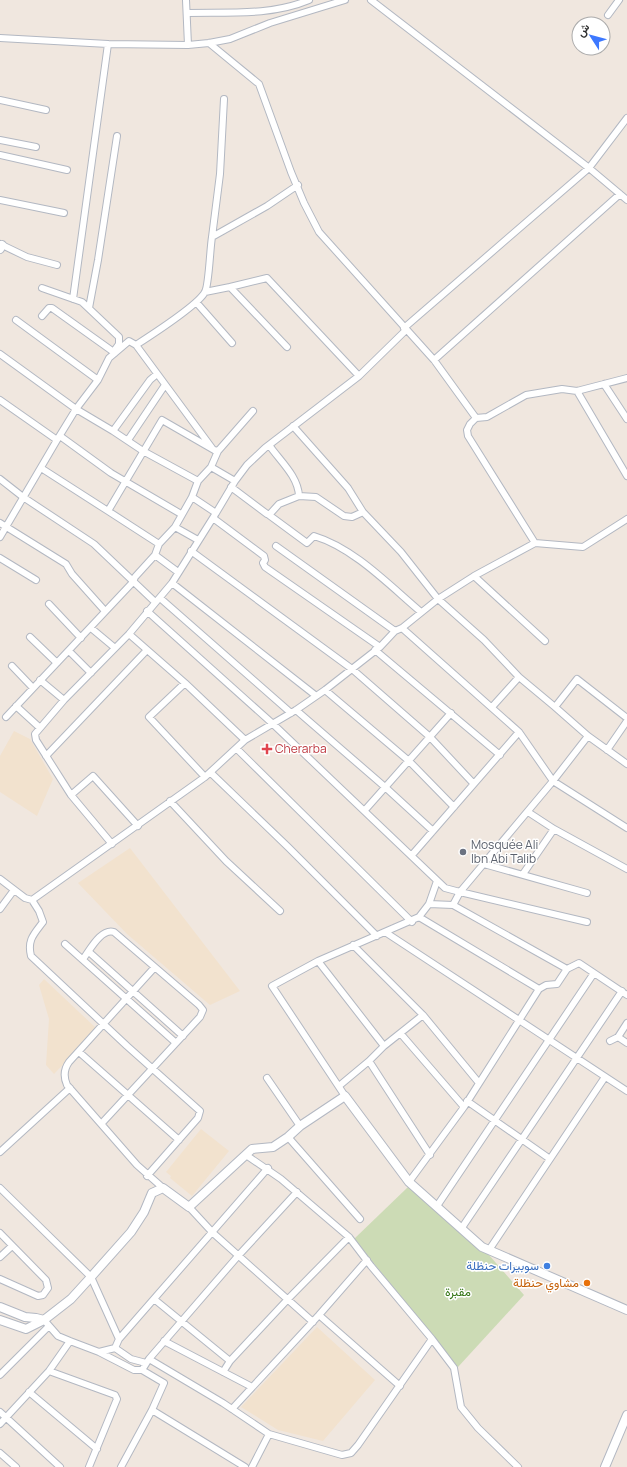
<svg xmlns="http://www.w3.org/2000/svg" width="627" height="1467" viewBox="0 0 627 1467" font-family="Manrope,Vazirmatn,sans-serif">
<style>
.education{fill:#f2e2ce}
.cemetery{fill:#ccdbb5}
.lines{fill:none;stroke-linecap:round;stroke-linejoin:round}
.street-casing{stroke:#b3b8c2;stroke-width:8}
.secondary-casing{stroke:#b3b8c2;stroke-width:10}
.street{stroke:#fff;stroke-width:6}
.secondary{stroke:#fff;stroke-width:8}
.health-dot{fill:#e0444e;stroke:#fff;stroke-width:1.5}
.worship-dot{fill:#6b7280;stroke:#fff;stroke-width:1.5}
.shop-dot{fill:#3f7fe0;stroke:#fff;stroke-width:1.5}
.food-dot{fill:#e8710a;stroke:#fff;stroke-width:1.5}
.labels{text-anchor:middle;stroke-width:3;stroke-linejoin:round;paint-order:stroke}
.health-label{font-size:12px;fill:#be3a42;stroke:#fff;text-anchor:start}
.worship-label{font-size:12px;fill:#5b616d;stroke:#fff;text-anchor:start}
.shop-label{font-size:12px;fill:#366cbe;stroke:#fff;text-anchor:end}
.food-label{font-size:12px;fill:#c56008;stroke:#fff;text-anchor:end}
.park-label{font-size:12px;fill:#337414;stroke:#fff}
</style>
<rect width="100%" height="100%" fill="#f0e7df"/>
<path class="education" d="M14,731l16,8 23,40 -16,37 -37,-24v-36z
M130,848l110,143 -30,14 -83,-71 -49,-51z
M44,979l53,50 -43,45 -8,-9 3,-46 -10,-34z
M201,1129l28,22 -37,45 -22,-18 1,-2 -5,-4z
M317,1327l58,53 -52,61 -45,-11 -37,-23z"/>
<path class="cemetery" d="M408,1187l74,60 42,48 -66,72 -104,-128z"/>
<g class="lines">
<g class="street-casing">
<path id="street" d="M186,0l2,45
M371,0l218,168 38,32
M187,13c40,-1 84,3 122,-13
M608,15l11,-15
M0,38l108,6 80,1 21,-2 21,-4 40,-16 75,-23
M209,43l50,41 32,88 13,31 15,29 115,128 42,58
M0,100l46,10
M0,140l36,7
M0,155l67,15
M0,200l64,13
M212,237l8,-63 4,-75
M0,244l27,13 30,8
M230,287l37,-9 92,98
M42,288l40,14 37,35v7l-5,7
M205,292l25,-5 57,60
M73,299l35,-255
M196,302l36,41
M89,308l9,-48 19,-124
M42,316l7,-8h3l63,45
M16,320l82,60
M404,328l185,-160 38,-50
M136,345l76,103
M0,354l76,55 37,22
M434,360l186,-166
M157,374l-7,6 -37,51 30,20 55,30
M604,384l23,35
M577,391l50,85
M0,400l57,40
M293,426l55,62 15,24
M60,436l51,37 70,41
M128,440l37,-55
M269,445c11,16 29,31 30,51
M211,467l24,14
M41,468l67,43
M0,479l23,18 71,47 61,58
M231,487l36,27
M192,497l24,16
M213,518l51,38 1,4 -2,3 2,4 115,80
M0,523l66,41 6,10 33,37
M175,527l23,13
M0,537l57,-97 19,-31 22,-29 11,-22 20,-17 7,4c14,-9 62,-40 69,-53 4,-7 5,-44 7,-55l55,-31 31,-21
M535,543l-67,-107 -1,-6 3,-6 6,-6 11,-1 39,-22 36,-6 15,2 50,-13
M159,544l-51,-33 54,-91 52,30 4,1
M276,546l119,85
M191,551l161,118 78,68 43,46
M155,555l23,17
M0,558l36,22
M474,576l71,65
M172,583l143,112
M160,598l131,115
M49,604l32,34
M147,611l126,113 172,164 15,4 93,-111 35,-45
M421,612c-32,-27 -67,-64 -107,-76l-7,7 -38,-28 10,-11 20,-8 17,1 28,19 8,1 11,-5 38,40 37,47 46,41 35,37 36,30
M91,628l24,20
M402,628l117,104 34,49 74,47
M129,634l56,49 60,57
M30,637l27,26
M375,650l125,105
M69,651l22,22
M12,666l21,22
M40,680l24,20
M185,683l-36,34 56,60
M325,690l84,71 45,46
M16,706l23,21
M492,707l27,-30
M296,710l89,77 48,44
M6,717l127,-135 2,-5 20,-22 4,-11 16,-17 17,-30 6,-16 13,-14 7,-16 35,-40
M627,718l-50,-39 -22,28 33,29 39,28
M237,749l175,173
M607,750l20,-29
M46,756l101,-106
M211,773l77,74 89,89
M71,795l22,-19 45,50
M170,801l56,60 54,50
M365,810l86,-97
M528,812l26,17 73,40
M112,844l-41,-49 -35,-55 -1,-6 29,-34 65,-66 43,-51 44,-70 19,-32 12,-16 18,-17 94,-72 47,-46
M412,855l107,-123
M484,864l103,29
M523,874l31,-45
M0,879l25,19 7,2 173,-123 40,-37 51,-30 29,-20 55,-43 15,-16 7,-3 36,-29 36,-23 61,-33 48,4 44,-28
M32,900l7,11 4,11c-9,12 -16,18 -12,34l96,90 73,65 -2,7 -51,58
M429,904l24,1 114,64
M453,905l7,-13 127,30
M0,909l14,-19
M385,932l242,159
M65,944l111,99
M353,945l70,70 56,68
M89,952l94,84
M83,959c7,-9 18,-31 31,-27l85,73 4,5 -3,7 -98,106
M318,961l66,85
M154,968l-85,94c-5,7 -6,14 -2,23l70,80 26,23
M539,989l7,-4 11,-1 10,-15 12,-6 48,32
M401,1034l63,73
M618,1037l9,6
M610,1041l8,-4 9,-14
M79,1052l100,88
M369,1061l61,94
M267,1078l33,48
M339,1086l30,-25 15,-15 39,-31
M345,1096l-73,-110 46,-25 101,-44
M467,1101l83,58
M288,1137l72,82
M0,1152l70,-64
M409,1182l55,-75 75,-118 -120,-72 10,-13 8,-23
M0,1188l91,89 28,62 -4,9 16,11 15,4
M437,1206l157,-233
M189,1207l24,26 100,89
M461,1229l161,-238
M0,1233l46,47 2,8 -5,7 -5,1 -38,-17
M489,1250l116,-173
M0,1257l12,-11
M154,1299l76,62
M319,1315l81,71
M44,1320l14,16 12,5 29,11 16,-4
M119,1339l149,-171
M432,1339l22,29 7,39 17,21 40,39
M164,1341l88,46
M99,1352l35,18h8l22,13 -12,27 -31,57
M149,1359l74,44 46,31 73,21 9,-2 7,-8 74,-106 -61,-73 -22,-29 -68,-58 -35,-24
M142,1370l7,-11 89,-103 59,-64
M49,1371l66,24 2,4 -28,68
M223,1372l7,-11 58,-62 61,-62
M0,1375l49,-49
M29,1392l68,57
M232,1409l87,-94 48,-55
M152,1410l93,57
M0,1412l60,55
M0,1424l49,-53 21,-30
M0,1453l16,14
M252,1467l17,-33"/>
</g>
<g class="secondary-casing">
<path id="secondary" d="M0,249l2,-4
M0,1307l25,10 11,1 8,2
M0,1320l26,9 18,-9 27,-21 20,-22 40,-45 13,-20 8,-19 11,-5 26,19 63,-58 21,-2 15,-10 12,-11 45,-30 64,86 73,65 145,63
M605,1467l22,-52"/>
</g>
<use href="#street" class="street"/>
<use href="#secondary" class="secondary"/>
</g>
<path class="health-dot" d="M265 743h4v4h4v4h-4v4h-4v-4h-4v-4h4z"/>
<circle class="worship-dot" cx="463" cy="852" r="4"/>
<circle class="shop-dot" cx="547" cy="1266" r="4"/>
<circle class="food-dot" cx="587" cy="1283" r="4"/>
<g class="labels">
<g class="health-label">
<text x="275" y="753">Cherarba</text>
</g>
<g class="worship-label">
<text x="471" y="849">Mosquée Ali<tspan x="471" dy="14">Ibn Abi Talib</tspan></text>
</g>
<g class="shop-label">
<text x="539" y="1270">سوبيرات حنظلة</text>
</g>
<g class="food-label">
<text x="579" y="1287">مشاوي حنظلة</text>
</g>
<g class="park-label">
<text x="458" y="1296">مقبرة</text>
</g>
</g>
<g transform="translate(591 36) rotate(306)"><circle r="19" fill="#ffffff" stroke="#ababab"/>
<path d="M0-3L7 15L0 10L-7 15Z" fill="#3d78ff"/>
<text y="-6" font-size="11" font-weight="bold" text-anchor="middle" fill="#2e2e2e">ش</text>
</g>
</svg>
